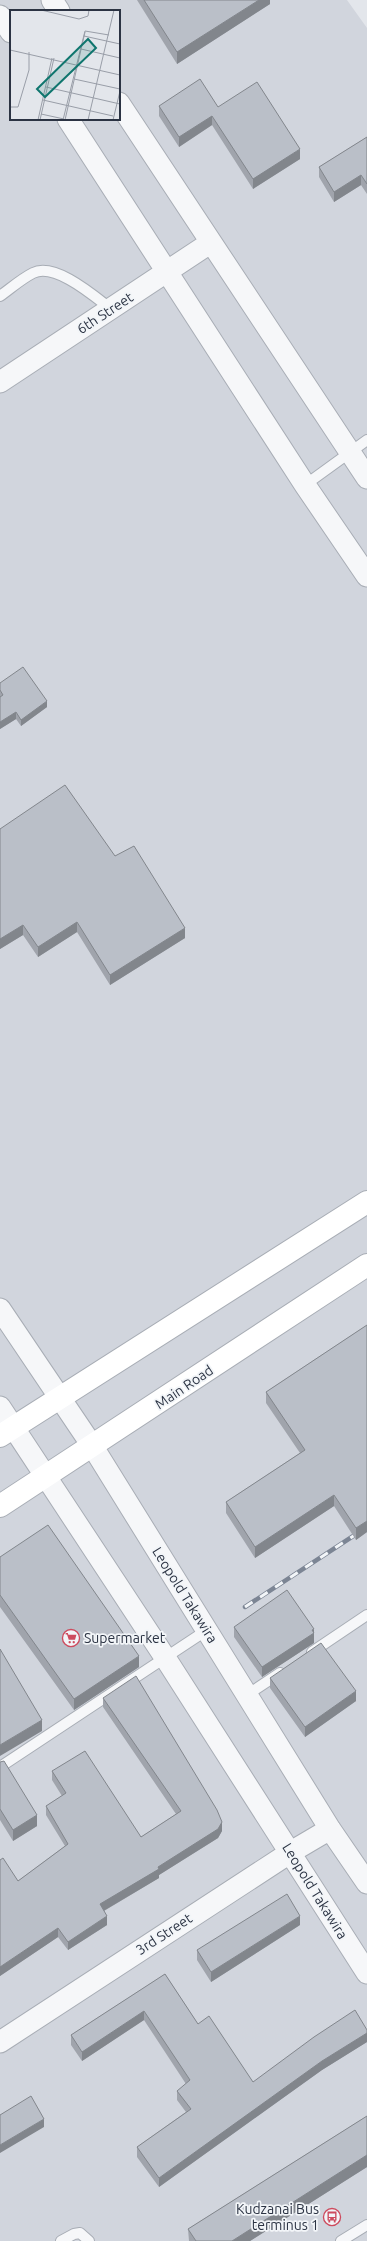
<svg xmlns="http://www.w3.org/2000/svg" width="367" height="2241" viewBox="0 0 367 2241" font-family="Ubuntu,sans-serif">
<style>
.built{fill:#d1d5dd;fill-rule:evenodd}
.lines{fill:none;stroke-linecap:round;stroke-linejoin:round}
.service-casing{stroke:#a8adb5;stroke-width:12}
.minor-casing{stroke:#a8adb5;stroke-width:23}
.secondary-casing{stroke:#a8adb5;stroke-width:24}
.service{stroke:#f6f7f9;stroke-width:10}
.minor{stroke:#f6f7f9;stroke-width:21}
.secondary{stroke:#fff;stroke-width:22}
.rail-casing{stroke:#7c8594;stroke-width:4.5}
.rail{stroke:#f2f5f8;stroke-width:3;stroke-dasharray:9;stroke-linecap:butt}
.wall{fill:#a0a4ac}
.shaded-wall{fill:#82868c}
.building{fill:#babfc8;stroke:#82868c}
.labels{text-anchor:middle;stroke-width:3.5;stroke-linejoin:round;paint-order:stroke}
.street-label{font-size:14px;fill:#2b3343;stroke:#f2f5f8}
.poi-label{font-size:14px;fill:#2b3343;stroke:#f2f5f8;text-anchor:start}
.inset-road{fill:none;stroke:#999ea8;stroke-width:1}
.view{fill:#0f766e;fill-opacity:0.15;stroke:#0f766e;stroke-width:2}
.inset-edge{fill:none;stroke:#2b3343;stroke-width:2}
</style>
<rect width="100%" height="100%" fill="#e3e6eb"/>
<path class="built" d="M0,0h347l20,28v2213h-367zM11,11h108v108h-108z"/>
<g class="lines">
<g class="service-casing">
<path id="service" d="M0,296c10,-7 21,-17 33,-23 22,-11 61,23 78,36
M305,485l62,-45
M312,1652l55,-37
M247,1695l33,-22
M0,1767l207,-137
M61,2241l13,-7 6,-1 9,8
M341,2241l26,-16"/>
</g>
<g class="minor-casing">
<path id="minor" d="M52,0l7,11
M0,16l11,16
M119,103l248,375
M68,119l237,366 62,91
M0,382l210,-139
M0,1309l93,138 237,382 37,54
M0,1407l166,252 201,314
M0,2042l291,-190 39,-23"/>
</g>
<g class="secondary-casing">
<path id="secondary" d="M0,1436l367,-234
M0,1506l367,-241"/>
</g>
<use href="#service" class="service"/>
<use href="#minor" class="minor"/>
<use href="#secondary" class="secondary"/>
<g class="rail-casing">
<path id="rail" d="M245,1607l122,-80"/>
</g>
<use href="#rail" class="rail"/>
</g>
<path class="wall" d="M137,0h133v4l-93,60z
M159,106l59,1 82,52 -47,30 -41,-64 -33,22 -20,-31z
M367,137v57l-6,-9 -27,17 -15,-25v-10z
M0,683l47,24 -26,19 -5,-7 -16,10z
M0,829l115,27 70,82 -75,47 -33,-53 -39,25 -15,-22 -23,14z
M367,1325v207l-11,8 -22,-34 -79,52 -29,-45v-11l74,-49 -34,-50v-11z
M0,1557l139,110 -65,43 -74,-103z
M234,1627l80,12v4l-52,34 -28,-40z
M270,1678l86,23 -51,36 -35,-49z
M103,1698l119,133 -4,7 -59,37v3l-55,33 3,14 -39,25 -10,-13 -58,39v-116l18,21 47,-35 -19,-31v-9l16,-10 -10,-16v-9l89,66 35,-23 -73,-107z
M0,1762l37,64 -24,15 -13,-21z
M300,1925l-89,57 -14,-22v-10z
M165,1974l33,50 55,58 114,-52v12l-45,28 -163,117 -22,-30v-10l49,-35 -9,-12v-9l9,-7 -42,-64 -62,41 -11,-16v-10z
M367,2116v51l-117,74h-61l-1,-12z"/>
<path class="shaded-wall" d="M259,0h11v4l-93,60v-12z
M212,116v9l-33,22v-10z
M300,149v10l-47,30v-10z
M361,175v10l-27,17v-10z
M47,701v6l-26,19v-6z
M16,712v7l-16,10v-7z
M77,922v10l-39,25v-10z
M23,925v10l-23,14v-10z
M185,928v10l-75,47v-10z
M334,1495v11l-79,52v-11z
M367,1521v11l-11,8v-12z
M314,1629v14l-52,34v-10z
M139,1656v11l-65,43v-11z
M356,1691v10l-51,36v-10z
M42,1720v11l-42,25v-11z
M37,1815v11l-24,15v-11z
M222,1822v9l-4,7 -59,37v3l-59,35v-9l58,-37z
M107,1916v9l-39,25v-8z
M300,1916v9l-89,57v-10z
M58,1928v9l-58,39v-9z
M144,2011v9l-62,41v-9z
M367,2033v9l-45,28 -163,117v-9l163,-117z
M44,2119v8l-44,26v-8z
M367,2155v12l-117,74h-18z"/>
<path class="building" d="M144,0h115l-82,52z
M200,79l18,28 39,-25 43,67 -47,30 -41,-63 -33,21 -20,-31z
M367,137v47l-6,-9 -27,17 -15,-25z
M23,667l24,34 -26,19 -5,-8 -16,10v-25l3,-2 -3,-5v-7z
M65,785l50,71 19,-10 51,82 -75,47 -33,-53 -39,25 -15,-22 -23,14v-110z
M367,1325v196l-11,7 -22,-33 -79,52 -29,-45 79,-52 -39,-58z
M48,1525l91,131 -65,43 -74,-104v-38z
M287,1590l27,39 -2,1 2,3 -52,34 -28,-40z
M321,1643l35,48 -51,36 -35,-49z
M0,1649l42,71 -42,25z
M136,1676l81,134 5,12 -4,7 -60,38 1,2 -59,35 7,12 -39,26 -10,-14 -58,39v-107l3,-2 15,23 50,-37 -22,-38 20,-13 -14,-22 33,-20 56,86 40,-26 -78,-113z
M4,1761l33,54 -24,15 -13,-21v-47z
M287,1894l13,22 -89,56 -14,-22z
M165,1974l33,50 11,-8 44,66 61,-45 41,-27 12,20v3l-45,28 -163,117 -22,-31 54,-38 -14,-18 13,-11 -46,-69 -62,41 -11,-17z
M31,2096l13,23 -44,26v-30z
M367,2116v39l-135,86h-36l-8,-12z"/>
<defs>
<g id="supermarket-ring" transform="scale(0.9)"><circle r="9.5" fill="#f2f5f8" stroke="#cd4b5e" stroke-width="1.5"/><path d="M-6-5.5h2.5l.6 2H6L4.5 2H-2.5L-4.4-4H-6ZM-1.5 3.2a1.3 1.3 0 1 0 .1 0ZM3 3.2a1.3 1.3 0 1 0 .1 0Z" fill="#cd4b5e"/></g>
<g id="bus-ring" transform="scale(0.9)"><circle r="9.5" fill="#f2f5f8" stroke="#cd4b5e" stroke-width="1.5"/><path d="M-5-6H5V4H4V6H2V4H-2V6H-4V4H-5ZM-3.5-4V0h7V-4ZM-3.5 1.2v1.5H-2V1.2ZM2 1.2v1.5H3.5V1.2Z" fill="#cd4b5e"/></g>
</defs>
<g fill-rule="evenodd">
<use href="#supermarket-ring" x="71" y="1638"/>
<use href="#bus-ring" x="332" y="2217"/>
</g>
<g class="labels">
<g class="street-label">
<text transform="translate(105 313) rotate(-33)" y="5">6th Street</text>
<text transform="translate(184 1387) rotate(-34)" y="5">Main Road</text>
<text transform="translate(185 1595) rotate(58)" y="5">Leopold Takawira</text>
<text transform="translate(315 1891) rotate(58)" y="5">Leopold Takawira</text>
<text transform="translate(164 1934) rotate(-33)" y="5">3rd Street</text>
</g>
<g class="poi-label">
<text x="84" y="1643">Supermarket</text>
<text x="319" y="2214" text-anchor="end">Kudzanai Bus<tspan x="319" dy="16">terminus 1</tspan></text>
</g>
</g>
<g transform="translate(10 10)">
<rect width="110" height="110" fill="#e3e6eb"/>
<path class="inset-road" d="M31,0l38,9 9,-3 1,-6M75,21l24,4M74,26l36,8M71,39l39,9M0,40l110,25M64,69l46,10M36,77l74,17M33,90l70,16M0,97h8l11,-37v-18M31,104l23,5M28,110l14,-62M30,110l14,-62M53,110l22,-89M55,110l20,-88M78,110l26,-110M103,110l7,-29"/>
<path class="view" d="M78,29l8,9 -51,49 -8,-8z"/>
<rect width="110" height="110" class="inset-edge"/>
</g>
</svg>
